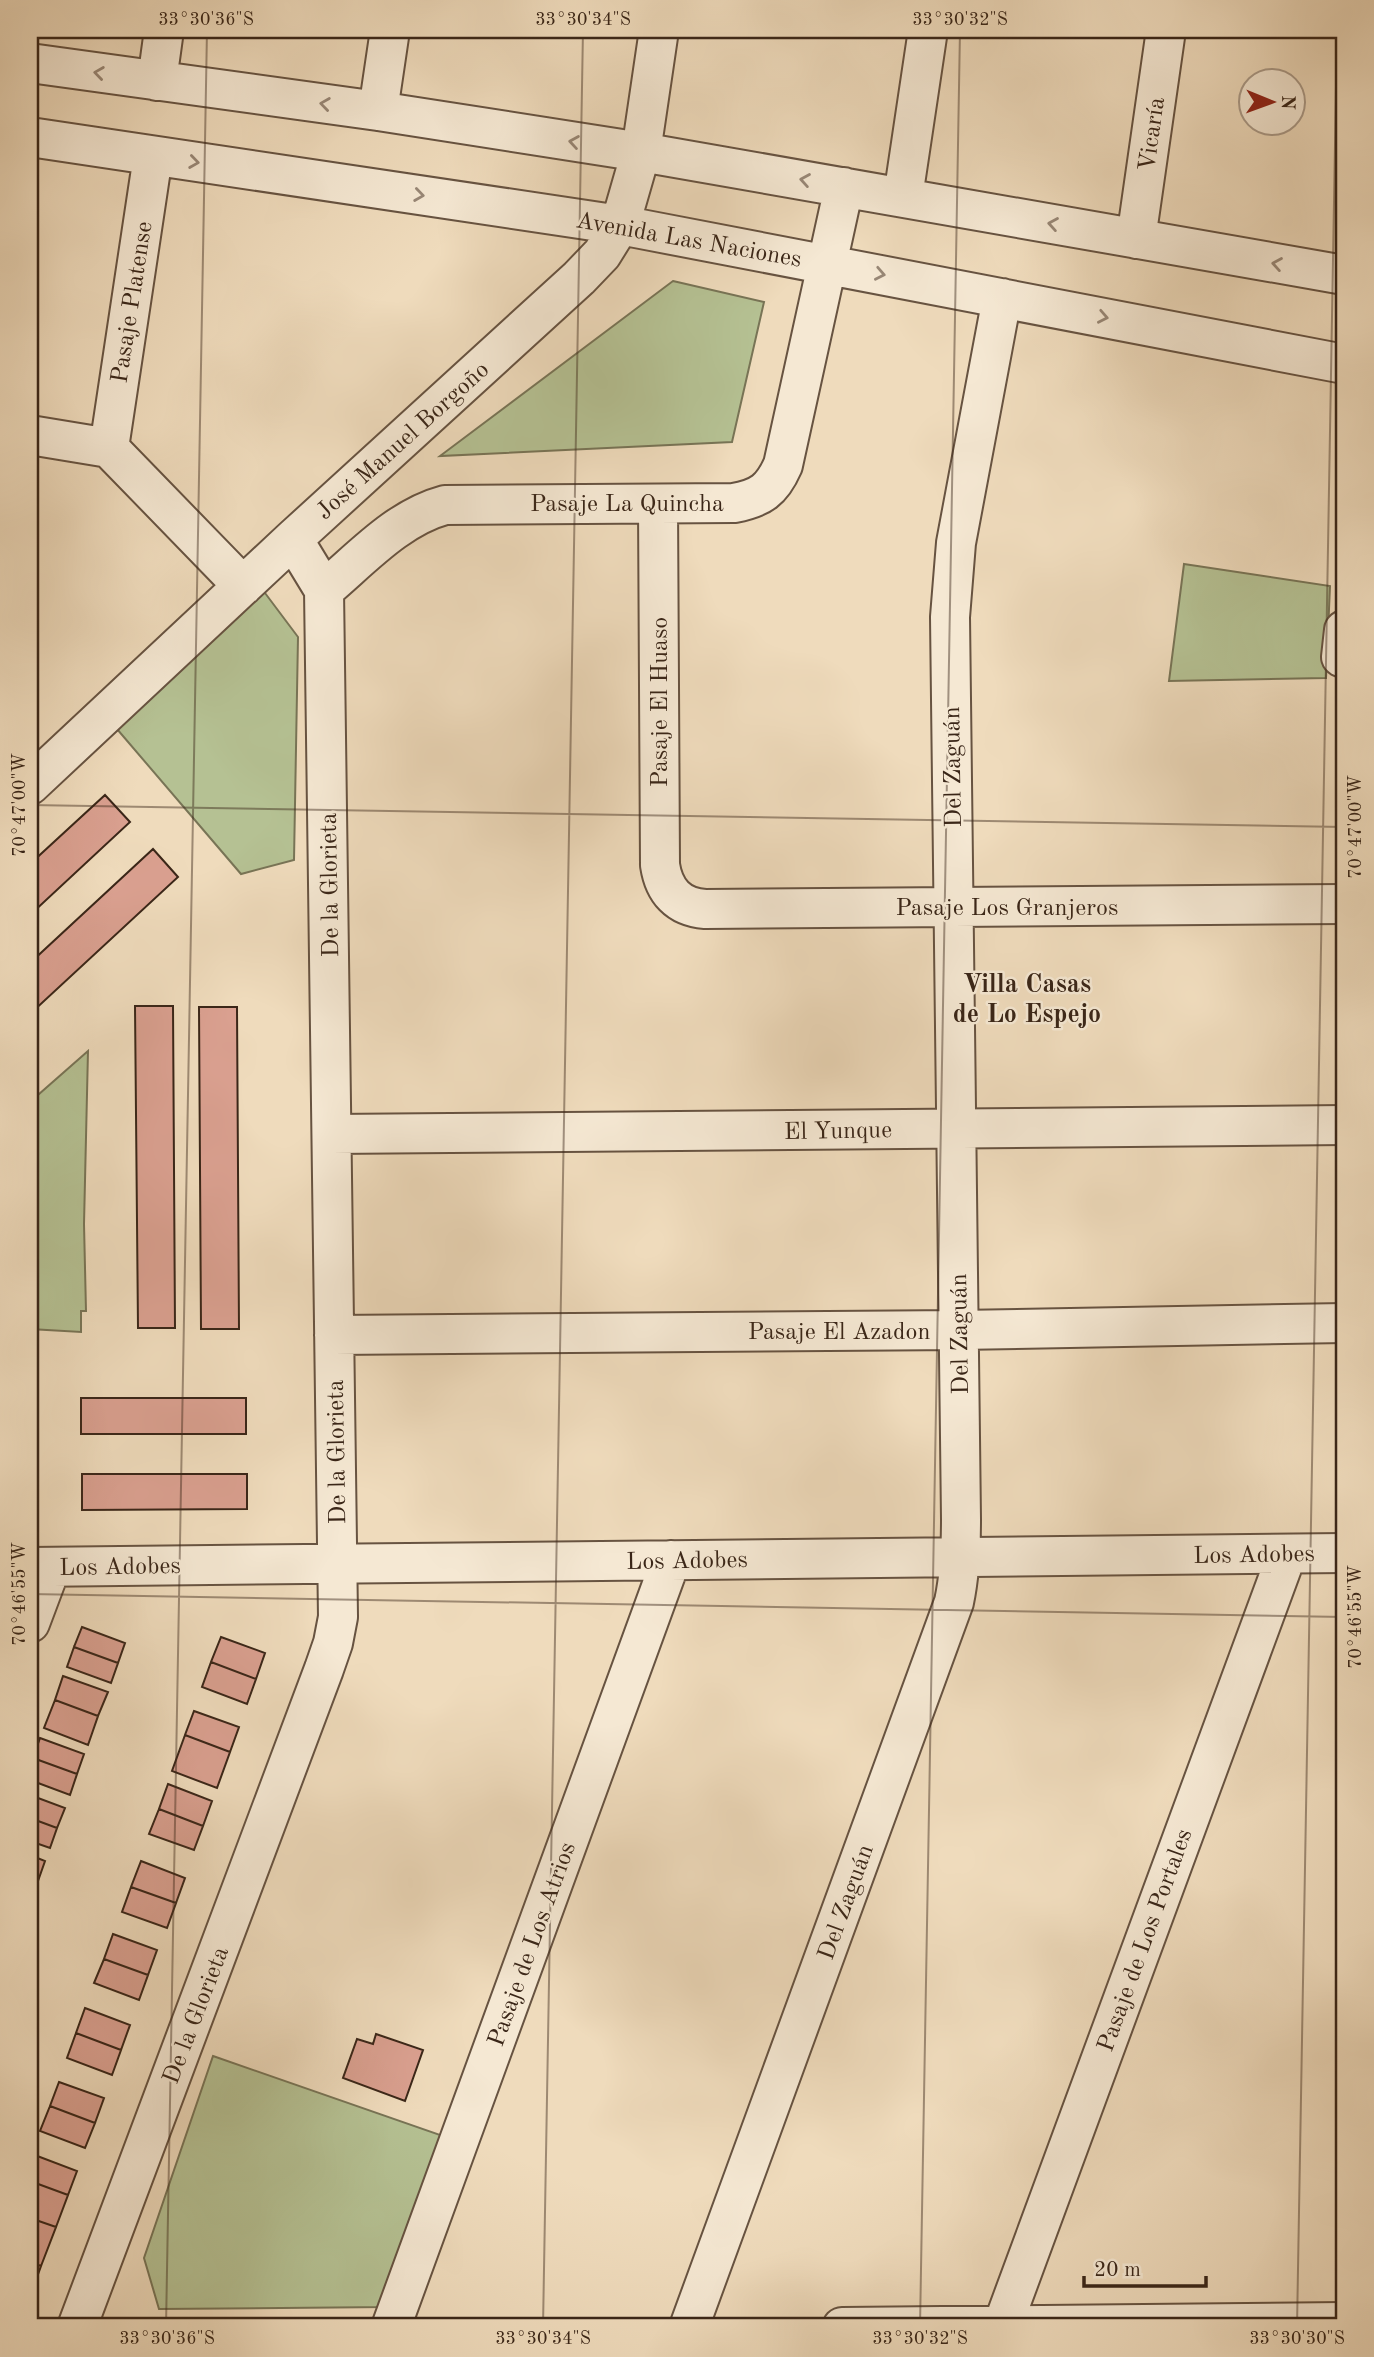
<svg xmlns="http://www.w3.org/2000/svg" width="1374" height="2357" viewBox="0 0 1374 2357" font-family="'Old Standard TT',serif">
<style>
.green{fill:#b5c193;stroke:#787456;stroke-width:2}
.building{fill:#daa090;stroke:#3a2618;stroke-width:2}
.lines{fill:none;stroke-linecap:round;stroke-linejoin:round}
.minor-casing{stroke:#675341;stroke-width:42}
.minor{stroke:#f5e8d3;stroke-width:38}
.oneway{stroke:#988776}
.ticks{fill:none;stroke:#3a2618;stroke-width:2;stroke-opacity:0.45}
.labels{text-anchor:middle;stroke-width:5;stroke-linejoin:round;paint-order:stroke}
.street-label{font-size:24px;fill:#3a2618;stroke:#f5e8d3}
.neighbourhood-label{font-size:26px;font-weight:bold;fill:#3a2618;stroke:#f5e8d3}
.neatline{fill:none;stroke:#3a2618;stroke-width:2.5}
.ticks-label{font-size:18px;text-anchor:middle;fill:#3a2618}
</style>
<rect width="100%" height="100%" fill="#efdbbc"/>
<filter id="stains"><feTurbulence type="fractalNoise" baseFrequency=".00286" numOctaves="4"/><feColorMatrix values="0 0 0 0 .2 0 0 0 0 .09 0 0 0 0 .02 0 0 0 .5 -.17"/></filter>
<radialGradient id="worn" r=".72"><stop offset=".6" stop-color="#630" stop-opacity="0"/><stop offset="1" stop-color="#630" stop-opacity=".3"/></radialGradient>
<path class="green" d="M673,281l91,21 -32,140 -292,14z
M1184,564l146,22 -4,92 -157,3z
M262,589l36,48 -4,223 -53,14 -130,-152z
M88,1051l-4,173 2,87h-5v21l-51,-3v-227z
M213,2056l233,81 -58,170 -229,2 -15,-51z"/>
<path class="building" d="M105,795l25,27 -100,93v-51z
M153,849l25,28 -148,137v-51z
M135,1006h38l2,322h-37z
M199,1007h38l2,322h-38z
M81,1398h165v36h-165z
M82,1474h165v35l-165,1z
M82,1627l43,16 -7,20 -44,-16z
M221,1637l44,16 -9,26 -45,-17z
M74,1647l44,16 -7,20 -44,-16z
M211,1662l45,17 -9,25 -45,-17z
M63,1676l45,16 -10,24 -43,-16z
M55,1700l43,16 -10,29 -44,-17z
M194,1711l45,16 -9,25 -45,-17z
M185,1735l45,17 -13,36 -45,-17z
M40,1738l44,16 -7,20 -44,-16z
M33,1758l44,16 -7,21 -40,-15v-13z
M168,1784l44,17 -9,25 -44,-17z
M30,1795l35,13 -8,20 -27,-10z
M159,1809l44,17 -9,24 -45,-16z
M30,1818l27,10 -7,20 -20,-7z
M30,1855l15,6 -7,20 -8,-3z
M141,1861l44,17 -9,25 -45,-16z
M131,1887l45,16 -9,25 -45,-16z
M113,1934l44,16 -9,25 -44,-16z
M104,1959l44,16 -9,25 -45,-17z
M85,2008l45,17 -9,25 -45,-17z
M76,2033l45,17 -9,25 -45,-17z
M376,2034l47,16 -18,51 -62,-23 14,-39 16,5z
M59,2082l45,16 -9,25 -45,-17z
M50,2106l45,17 -10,25 -45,-17z
M32,2154l45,17 -9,24 -38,-14z
M30,2181l38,14 -12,32 -26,-9z
M30,2218l26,9 -15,39 -11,-4z
M30,2262l11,4 -9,25 -2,-1z"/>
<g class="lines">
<g class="minor-casing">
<path id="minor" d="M30,63l348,48 263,41 703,123
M157,81l7,-51
M378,111l12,-81
M30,137l590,88 724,139
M903,197l25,-167
M1136,239l30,-209
M30,435l79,13 134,138
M109,448l44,-292
M658,504l2,361c4,26 18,42 45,44l639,-5
M324,590c37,-31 73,-72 121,-85l289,-2c27,-5 38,-13 49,-38l61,-278
M1341,657l3,-27
M30,785l263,-246 286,-261 23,-24 18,-29 21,-73 18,-122
M332,1134l1012,-9
M334,1335l625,-5 385,-7
M30,1567l1314,-14
M30,1623l21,-56
M77,2327l247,-658 9,-26 5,-26 -14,-1027 -31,-51
M391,2327l280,-767
M689,2327l265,-725c6,-28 7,-54 7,-83l-11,-902 6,-74 46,-245
M842,2327l502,-5
M1002,2327l285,-773"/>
</g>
<use href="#minor" class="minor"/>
</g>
<defs><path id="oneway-chevron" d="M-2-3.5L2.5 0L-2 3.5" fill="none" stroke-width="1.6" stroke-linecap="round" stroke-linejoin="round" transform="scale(1.75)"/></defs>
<g class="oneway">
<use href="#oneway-chevron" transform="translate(99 73) rotate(-172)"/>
<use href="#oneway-chevron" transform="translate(325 104) rotate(-172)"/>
<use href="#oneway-chevron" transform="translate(574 142) rotate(-171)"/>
<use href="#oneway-chevron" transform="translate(194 162) rotate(8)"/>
<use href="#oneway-chevron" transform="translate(805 180) rotate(-170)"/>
<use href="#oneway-chevron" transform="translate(419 195) rotate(8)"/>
<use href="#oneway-chevron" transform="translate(1053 224) rotate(-170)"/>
<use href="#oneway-chevron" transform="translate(1277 264) rotate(-170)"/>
<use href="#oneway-chevron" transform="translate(880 274) rotate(11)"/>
<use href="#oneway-chevron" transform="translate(1103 317) rotate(11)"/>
</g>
<path class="ticks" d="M861,30l483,8M30,805l1314,22M30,1594l1314,23M166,2327l41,-2297M543,2327l40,-2297M920,2327l40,-2297M1297,2327l40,-2297"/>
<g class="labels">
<g class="street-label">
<text transform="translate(1151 134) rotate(-82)" y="8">Vicaría</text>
<text transform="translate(689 239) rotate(10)" y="8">Avenida Las Naciones</text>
<text transform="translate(131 302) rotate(-81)" y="8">Pasaje Platense</text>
<text transform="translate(402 440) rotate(-42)" y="8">José Manuel Borgoño</text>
<text x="627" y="511">Pasaje La Quincha</text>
<text transform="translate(659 702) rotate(-90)" y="8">Pasaje El Huaso</text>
<text transform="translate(952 767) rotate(-91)" y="8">Del Zaguán</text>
<text transform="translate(329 885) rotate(-91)" y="8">De la Glorieta</text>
<text x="1007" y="915">Pasaje Los Granjeros</text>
<text transform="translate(838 1130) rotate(-1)" y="8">El Yunque</text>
<text x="839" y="1339">Pasaje El Azadon</text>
<text transform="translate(959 1334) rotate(-91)" y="8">Del Zaguán</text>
<text transform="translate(336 1452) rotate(-91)" y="8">De la Glorieta</text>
<text transform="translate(1254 1554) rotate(-1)" y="8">Los Adobes</text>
<text transform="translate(687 1560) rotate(-1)" y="8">Los Adobes</text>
<text transform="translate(120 1566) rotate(-1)" y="8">Los Adobes</text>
<text transform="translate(845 1902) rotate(-70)" y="8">Del Zaguán</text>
<text transform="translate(1144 1940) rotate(-70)" y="8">Pasaje de Los Portales</text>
<text transform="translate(531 1944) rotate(-70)" y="8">Pasaje de Los Atrios</text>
<text transform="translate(195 2015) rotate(-69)" y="8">De la Glorieta</text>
</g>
<g class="neighbourhood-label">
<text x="1027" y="992">Villa Casas<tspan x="1027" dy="30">de Lo Espejo</tspan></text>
</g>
</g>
<rect width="1374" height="2357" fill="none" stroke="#efdbbc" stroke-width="77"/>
<g transform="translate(1272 102) rotate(91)"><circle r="33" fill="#f5e8d3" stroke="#aa9a88" stroke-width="2"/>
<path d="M0-5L12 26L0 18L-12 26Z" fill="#8f2418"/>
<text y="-10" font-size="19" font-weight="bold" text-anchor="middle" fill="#3a2618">N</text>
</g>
<path d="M1084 2276v10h122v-10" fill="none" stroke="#3a2618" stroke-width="3.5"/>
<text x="1094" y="2276" font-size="21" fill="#3a2618" stroke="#f5e8d3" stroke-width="5" paint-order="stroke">20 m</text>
<rect x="38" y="38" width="1298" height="2280" class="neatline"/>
<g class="ticks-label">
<text x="206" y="25">33°30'36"S</text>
<text x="583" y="25">33°30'34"S</text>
<text x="960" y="25">33°30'32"S</text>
<text transform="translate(19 805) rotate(-90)" y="6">70°47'00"W</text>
<text transform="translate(1355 827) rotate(-90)" y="6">70°47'00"W</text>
<text transform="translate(19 1594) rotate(-90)" y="6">70°46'55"W</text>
<text transform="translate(1355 1617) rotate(-90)" y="6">70°46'55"W</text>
<text x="167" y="2344">33°30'36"S</text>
<text x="543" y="2344">33°30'34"S</text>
<text x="920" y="2344">33°30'32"S</text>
<text x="1297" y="2344">33°30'30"S</text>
</g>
<rect width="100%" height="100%" filter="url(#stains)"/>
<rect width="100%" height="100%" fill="url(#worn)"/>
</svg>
